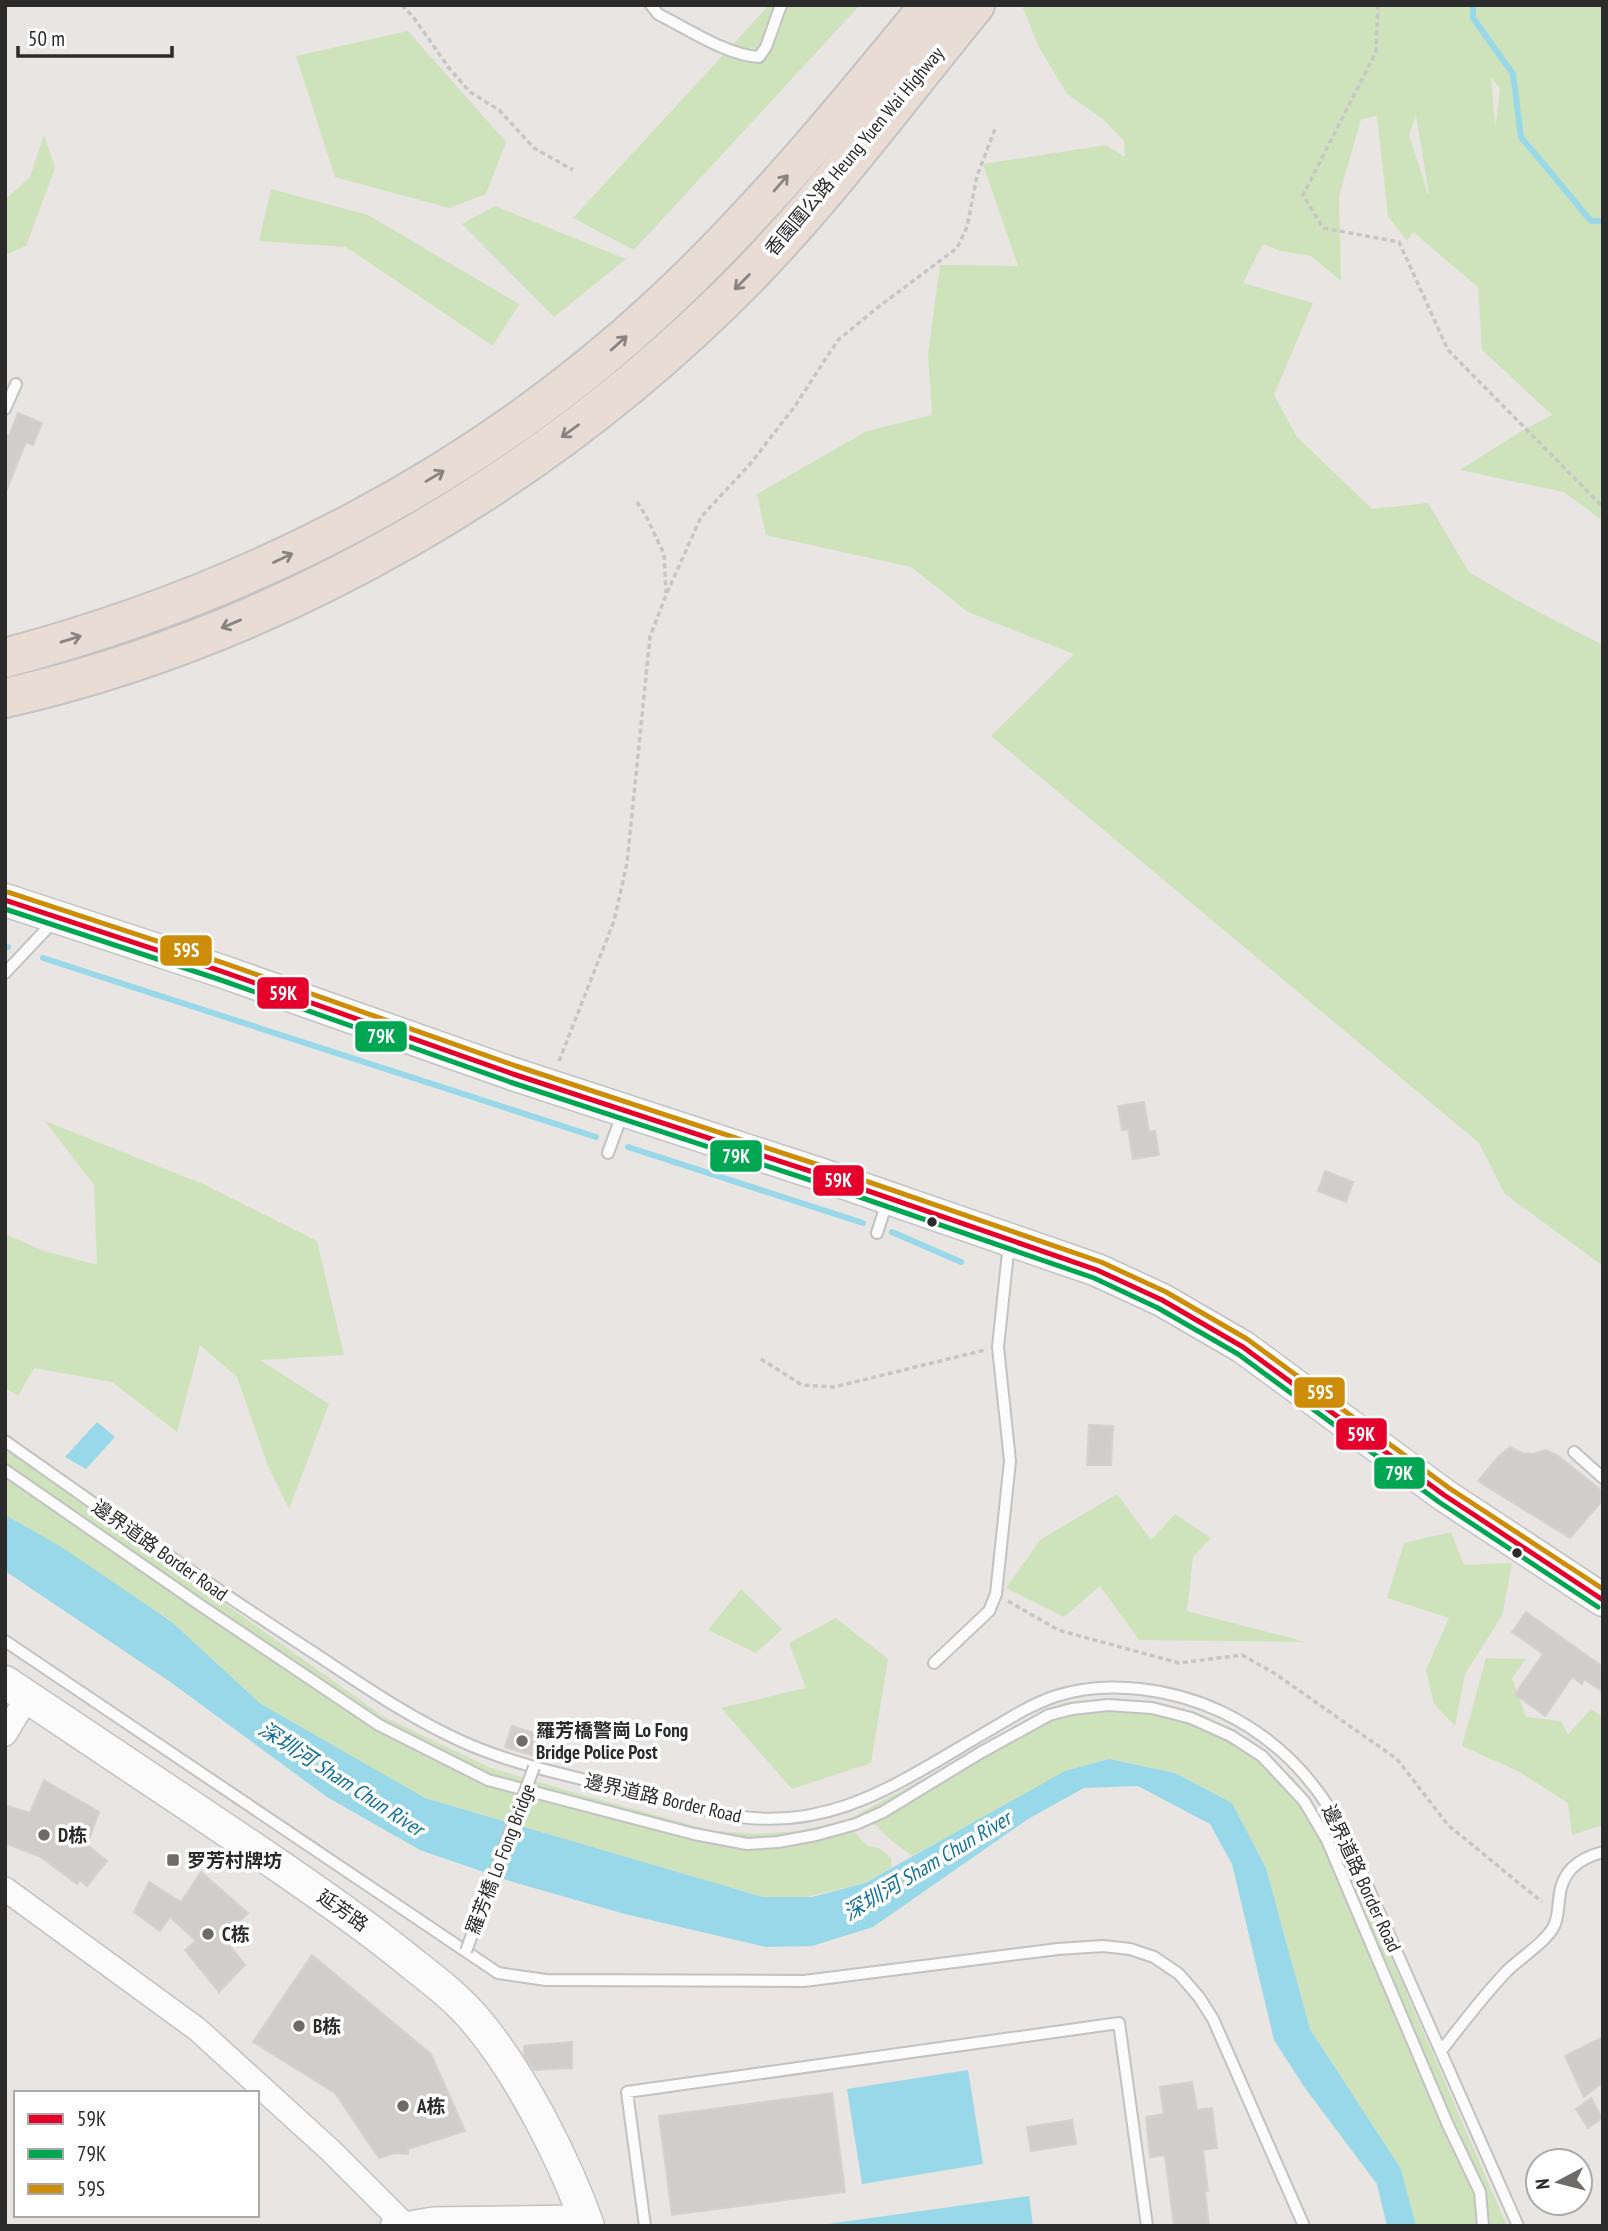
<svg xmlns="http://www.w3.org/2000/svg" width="1608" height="2231" viewBox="0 0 1608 2231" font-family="'PT Sans Narrow','Noto Sans SC',sans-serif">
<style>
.green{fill:#cee3bc;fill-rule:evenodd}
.water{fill:#98d8e8}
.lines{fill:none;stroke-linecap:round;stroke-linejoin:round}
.stream{stroke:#98d8e8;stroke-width:6}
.building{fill:#d0cdcb;stroke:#d4d1ce;stroke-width:2}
.lane-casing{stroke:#c2c2c2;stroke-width:14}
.street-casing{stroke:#c2c2c2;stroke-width:26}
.secondary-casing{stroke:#c2c2c2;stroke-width:35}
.highway-casing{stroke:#c5c3c2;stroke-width:42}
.path{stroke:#c6c6c6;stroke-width:3.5;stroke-dasharray:5 3.5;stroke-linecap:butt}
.lane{stroke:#fcfbfb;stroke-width:10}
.street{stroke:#fcfbfb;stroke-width:23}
.secondary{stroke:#fcfbfb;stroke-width:32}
.highway{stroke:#e8dcd4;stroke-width:38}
.lane-bridge-casing{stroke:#c2c2c2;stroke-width:14;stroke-linecap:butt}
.lane-bridge{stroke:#fcfbfb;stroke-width:10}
.bus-1-casing{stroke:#fff;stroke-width:10}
.bus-2-casing{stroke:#fff;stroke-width:10}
.bus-3-casing{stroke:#fff;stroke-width:10}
.bus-1{stroke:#e4002b;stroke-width:5}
.bus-2{stroke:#00a651;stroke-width:5}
.bus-3{stroke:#ce8d09;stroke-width:5}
.oneway{stroke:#8a8480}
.bus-dot{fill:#2b2b2b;stroke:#fff;stroke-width:2.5}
.poi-dot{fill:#6d6c6b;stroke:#fff;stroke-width:2.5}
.labels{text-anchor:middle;stroke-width:7;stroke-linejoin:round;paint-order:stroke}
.street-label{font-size:19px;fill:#2b2b2b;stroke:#fff}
.poi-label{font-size:19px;font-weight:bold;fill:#2b2b2b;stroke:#fff;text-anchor:start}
.water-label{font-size:21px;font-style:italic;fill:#127298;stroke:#fff}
.line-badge{stroke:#fff;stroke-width:2.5}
.badge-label{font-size:19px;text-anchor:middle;font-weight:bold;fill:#fff}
</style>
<rect width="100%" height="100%" fill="#e8e5e2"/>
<path class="green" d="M769,5h91l-226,245 -61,-32z
M1025,5h578v516l-39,-29 -104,-22 58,-37 34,-18 -70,-65 -4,-63 -65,-55 -6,9 -19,-25 -11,-100 -16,3 -22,77 2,85 -30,-25 -31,-5 -17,-7 -20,39 70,20 -39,92 23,42 75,72 56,-6 41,69 58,34 76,39v621l-98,-72 -26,-51 -488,-407 83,-82 -106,-42 -57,-45 -145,-32 -9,-41 110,-63 65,-16 -4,-61 12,-89 78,1 -35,-102 123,-19 19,12 -1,-16 -21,-22 -36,-25 -28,-47 -16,-39zM1491,77l9,11 -4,36 -1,-1zM1416,115l13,79h-1l-19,-59z
M408,31l98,111 -20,52 -37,14 -114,-31 -39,-121z
M44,135l11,33 -29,78 -21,9v-55l25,-23z
M271,189l97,26 151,89 -26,42 -147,-99 -87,-6z
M495,206l131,53 -72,58 -92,-93z
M45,1121l158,63 114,57 27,114 -84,5 69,44 -40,105 -21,-43 -31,-89 -37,-32 -23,87 -65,-50 -78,-14 -16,28 -13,-8v-154l39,17 53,14 -3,-80z
M5,1447l379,270 107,51 88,26 135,37 43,3 42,-3 50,-12 91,-49 95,-55 31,-13 49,-4 57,9 48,16 40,26 33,29 30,40 56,111 128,297h-91l-15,-57 -91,-140 -44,-161 -34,-65 -57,-30 -66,-14 -40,11 -157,86c-13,-11 -26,-17 -35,-31h-7l-17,5 14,16 12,2 12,10 1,9 -27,16 -60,14h-42l-341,-100 -161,-93 -92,-85 -164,-99z
M1117,1494l34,46 24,-26 36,24 -18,19 -6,54 119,31 -167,-2 -39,-54 -36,31 -58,-29 34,-48z
M1451,1532l13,33 48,-2 -10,53 -37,58 -10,52 -21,-22 -8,-34 23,-52 -62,-20 17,-55z
M741,1589l41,40 -26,24 -48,-23z
M836,1618l52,41 -17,104 -79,26 -71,-81 85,-20 -17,-45z
M1486,1658l40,1 -14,19 14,39 35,4 7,14 23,-26 12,8v108l-31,10 -4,-32 -50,-32 -56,-25z"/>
<path class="water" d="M97,1422l18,15 -29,32 -21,-12z
M5,1515l55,31 112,76 89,82 164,94 338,99h49l53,-14 200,-112 44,-12 66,14 57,30 34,65 44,161 91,140 15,57h-29l-10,-42 -72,-96 -31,-48 -42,-176 -22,-40 -72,-38 -54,2 -56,31 -155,108 -61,19 -46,1 -141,-33 -112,-32 -93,-32 -93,-53 -158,-116 -164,-110z
M968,2070l15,94 -121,20 -15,-95z
M1029,2196l4,30h-219z"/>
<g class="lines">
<path class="stream" d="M1473,5v13l40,56 8,63 70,84h12
M5,946l3,1
M43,958l553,179
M628,1147l235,76
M892,1232l69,30"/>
</g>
<path class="building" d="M18,413l24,10 -9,22 -7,-3 -20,49 -1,-57 4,2z
M1144,1102l5,30 6,-1 4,24 -26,4 -5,-30 -6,1 -4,-24z
M1325,1171l28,11 -7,20 -28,-11z
M1089,1425l24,1 -2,39h-24z
M1510,1447l12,6 11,1 13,-4 11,5 45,36v10l-32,37 -92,-57 20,-24z
M1526,1612l77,55v25l-19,-13 -2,5 -10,-7 -27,39 -30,-22 28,-40 -31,-22z
M512,1726l27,9 -7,20 -27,-8z
M44,1780l55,32 -12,33 20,16 -20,25 -7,-6 -3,4 -36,-27 -36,-14v-38l25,8z
M201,1872l47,41 -24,25 21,27 -26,27 -34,-42 11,-9 -26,-24 -10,14 -26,-19 15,-30 32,20z
M312,1955l119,99 34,77 -57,18v5l-13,-1 -16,5 -44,-65 -82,-51z
M1603,2037v45l-19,15 -19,-41z
M572,2042v26l-38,2 -10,-14v-10z
M1192,2082l5,28 15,-2 5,40 -14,2 5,41h-3l4,35h-35l-9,-71 -15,2 -4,-40 18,-3 -4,-27z
M832,2093l13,99 -173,23 -13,-99z
M1591,2098l11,20 -14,10 -12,-19z
M1072,2120l4,24 -45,7 -4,-24z"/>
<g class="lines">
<g class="lane-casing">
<path id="lane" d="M651,5l7,9c28,14 70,42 101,43l7,-10 15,-42
M5,409l11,-25
M5,973l49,-52
M608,1153l15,-41
M877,1233l10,-31
M5,1441c101,71 202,143 306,210 49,32 98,67 152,91 47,21 98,32 148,44 37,10 74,20 112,28 106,22 178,-33 265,-83 22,-13 44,-27 68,-35 53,-17 117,-7 166,16 58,28 99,73 126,130l170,384
M1574,1452l29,26
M5,1470l198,137 176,118 109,55 206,54 53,10 31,-2 38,-7 40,-11 27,-12 97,-59 69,-38 23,-6 36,-4 44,3 39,10 40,18 31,20 42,45 23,39 121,285 32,67 3,34
M5,1641l493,332 48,7 258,1 254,-32 45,-3 27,3 24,8 25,17 20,23 14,22 91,207
M934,1663l55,-52 7,-17 14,-133 -12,-114 11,-104
M1441,2051c21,-27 42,-55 66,-80 13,-13 39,-29 47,-45 4,-8 4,-17 5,-26 2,-28 18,-41 44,-48
M645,2226l-18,-134 492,-69 28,203"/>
</g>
<g class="street-casing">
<path id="street" d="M5,1734l23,-38
M5,1889l192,140 133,121 73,73
M392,2226l41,-7 151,-2"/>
</g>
<g class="secondary-casing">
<path id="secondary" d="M5,900l216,71 292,103 309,101 275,95 65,30 81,47 201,148 159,105
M5,1682c88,58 176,118 264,177 49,34 99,68 145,106 22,17 45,35 63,57 44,52 88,139 111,204"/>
</g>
<g class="highway-casing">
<path id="highway" d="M5,658c241,-64 470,-180 654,-351 99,-92 185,-197 271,-302
M5,698c279,-64 547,-221 746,-425 81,-84 150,-178 224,-268"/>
</g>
<path class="path" d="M402,5l12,13 35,50 21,24 29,18 35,38 39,22
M1378,5l-2,47 -73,143 20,33 76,14 49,108 155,157
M637,502l9,14 18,38 2,39
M559,1061l55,-140 13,-58 23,-226 16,-42 35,-78 50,-54 44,-57 43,-66 39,-32 80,-60 10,-21 10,-51 18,-47
M761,1359l41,26 32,2 151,-37
M1008,1601l50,29 121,33 63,-8 32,18 123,86 51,66 94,77"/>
<use href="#lane" class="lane"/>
<use href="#street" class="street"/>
<use href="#secondary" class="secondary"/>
<use href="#highway" class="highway"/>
<g class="lane-bridge-casing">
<path id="lane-bridge" d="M466,1951l68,-184"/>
</g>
<use href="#lane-bridge" class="lane-bridge"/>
<g class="bus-1-casing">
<path id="bus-1" d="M5,900l216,71 292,103 309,101 275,95 65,30 81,47 201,148 159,105"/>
</g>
<g class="bus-2-casing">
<path id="bus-2" d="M5,909l213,70 292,103 309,101 275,95 64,30 80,46 201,148 159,105"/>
</g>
<g class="bus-3-casing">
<path id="bus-3" d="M8,892l216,71 292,103 309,101 276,95 65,30 81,47 202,149 154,101"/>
</g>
<use href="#bus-1" class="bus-1"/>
<use href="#bus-2" class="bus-2"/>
<use href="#bus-3" class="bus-3"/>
</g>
<defs><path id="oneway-shaft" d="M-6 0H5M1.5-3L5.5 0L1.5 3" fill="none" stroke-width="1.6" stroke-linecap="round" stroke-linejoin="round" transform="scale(1.75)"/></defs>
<g class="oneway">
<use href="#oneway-shaft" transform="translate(781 183) rotate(-49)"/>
<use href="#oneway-shaft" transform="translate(742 282) rotate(135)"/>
<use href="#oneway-shaft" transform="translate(619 343) rotate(-42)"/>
<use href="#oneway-shaft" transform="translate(570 431) rotate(144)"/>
<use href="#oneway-shaft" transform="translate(435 476) rotate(-31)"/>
<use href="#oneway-shaft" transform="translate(283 558) rotate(-25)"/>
<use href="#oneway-shaft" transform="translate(231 624) rotate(157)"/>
<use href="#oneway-shaft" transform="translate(71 639) rotate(-17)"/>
</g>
<g class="bus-dot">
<circle cx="932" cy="1222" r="6"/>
<circle cx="1517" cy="1553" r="6"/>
</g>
<g class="poi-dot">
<circle cx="522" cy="1741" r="7"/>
<circle cx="44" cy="1835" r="7"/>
<rect x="166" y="1853" width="14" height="14" rx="3.5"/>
<circle cx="208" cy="1934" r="7"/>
<circle cx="299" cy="2026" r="7"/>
<circle cx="403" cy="2106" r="7"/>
</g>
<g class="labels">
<g class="street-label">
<text transform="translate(854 151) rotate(-50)" y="7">香園圍公路 Heung Yuen Wai Highway</text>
<text transform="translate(160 1550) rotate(35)" y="7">邊界道路 Border Road</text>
<text transform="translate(663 1798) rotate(13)" y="7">邊界道路 Border Road</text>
<text transform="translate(500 1859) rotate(-69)" y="7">羅芳橋 Lo Fong Bridge</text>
<text transform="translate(1362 1878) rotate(65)" y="7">邊界道路 Border Road</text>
<text transform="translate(343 1910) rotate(35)" y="7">延芳路</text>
</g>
<g class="poi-label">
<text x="536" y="1737">羅芳橋警崗 Lo Fong<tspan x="536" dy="22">Bridge Police Post</tspan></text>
<text x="58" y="1842">D栋</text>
<text x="187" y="1867">罗芳村牌坊</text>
<text x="222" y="1941">C栋</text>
<text x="313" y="2033">B栋</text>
<text x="417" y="2113">A栋</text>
</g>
<g class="water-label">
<text transform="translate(341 1779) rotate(33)" y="7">深圳河 Sham Chun River</text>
<text transform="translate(927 1866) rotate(-31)" y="7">深圳河 Sham Chun River</text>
</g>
</g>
<g class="line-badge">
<rect x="159" y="934" width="54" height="33" rx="7" fill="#ce8d09"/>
<rect x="256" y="976" width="54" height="34" rx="7" fill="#e4002b"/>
<rect x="354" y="1020" width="54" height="33" rx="7" fill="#00a651"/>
<rect x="709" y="1139" width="54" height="34" rx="7" fill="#00a651"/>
<rect x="812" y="1164" width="53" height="33" rx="7" fill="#e4002b"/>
<rect x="1293" y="1376" width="53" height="33" rx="7" fill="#ce8d09"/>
<rect x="1335" y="1417" width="53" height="34" rx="7" fill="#e4002b"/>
<rect x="1373" y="1456" width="53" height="34" rx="7" fill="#00a651"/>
</g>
<g class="badge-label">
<text x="186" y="957">59S</text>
<text x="283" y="1000">59K</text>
<text x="381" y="1043">79K</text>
<text x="736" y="1163">79K</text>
<text x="838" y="1187">59K</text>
<text x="1320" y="1399">59S</text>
<text x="1361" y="1441">59K</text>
<text x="1399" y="1480">79K</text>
</g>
<rect width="1608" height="2231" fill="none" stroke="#2b2b2b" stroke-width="14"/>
<rect x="14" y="2091" width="245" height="126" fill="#ffffff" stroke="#aaaaaa" stroke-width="2"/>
<rect x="28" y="2114" width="35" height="10" fill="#e4002b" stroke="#aaaaaa" stroke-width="2"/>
<text x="77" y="2126" font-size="21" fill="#2b2b2b">59K</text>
<rect x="28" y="2149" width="35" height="10" fill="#00a651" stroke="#aaaaaa" stroke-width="2"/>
<text x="77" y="2161" font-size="21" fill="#2b2b2b">79K</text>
<rect x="28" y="2184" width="35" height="10" fill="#ce8d09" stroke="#aaaaaa" stroke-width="2"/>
<text x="77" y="2196" font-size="21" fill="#2b2b2b">59S</text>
<g transform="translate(1559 2182) rotate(263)"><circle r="33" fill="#ffffff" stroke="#aaaaaa" stroke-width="2"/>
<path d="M0-5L12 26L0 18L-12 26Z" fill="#6d6c6b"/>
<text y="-10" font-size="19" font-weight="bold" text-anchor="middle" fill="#2b2b2b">N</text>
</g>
<path d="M18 46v10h154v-10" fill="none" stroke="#2b2b2b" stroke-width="3.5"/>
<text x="28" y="46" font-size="21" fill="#2b2b2b" stroke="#ffffff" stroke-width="5" paint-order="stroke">50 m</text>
</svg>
